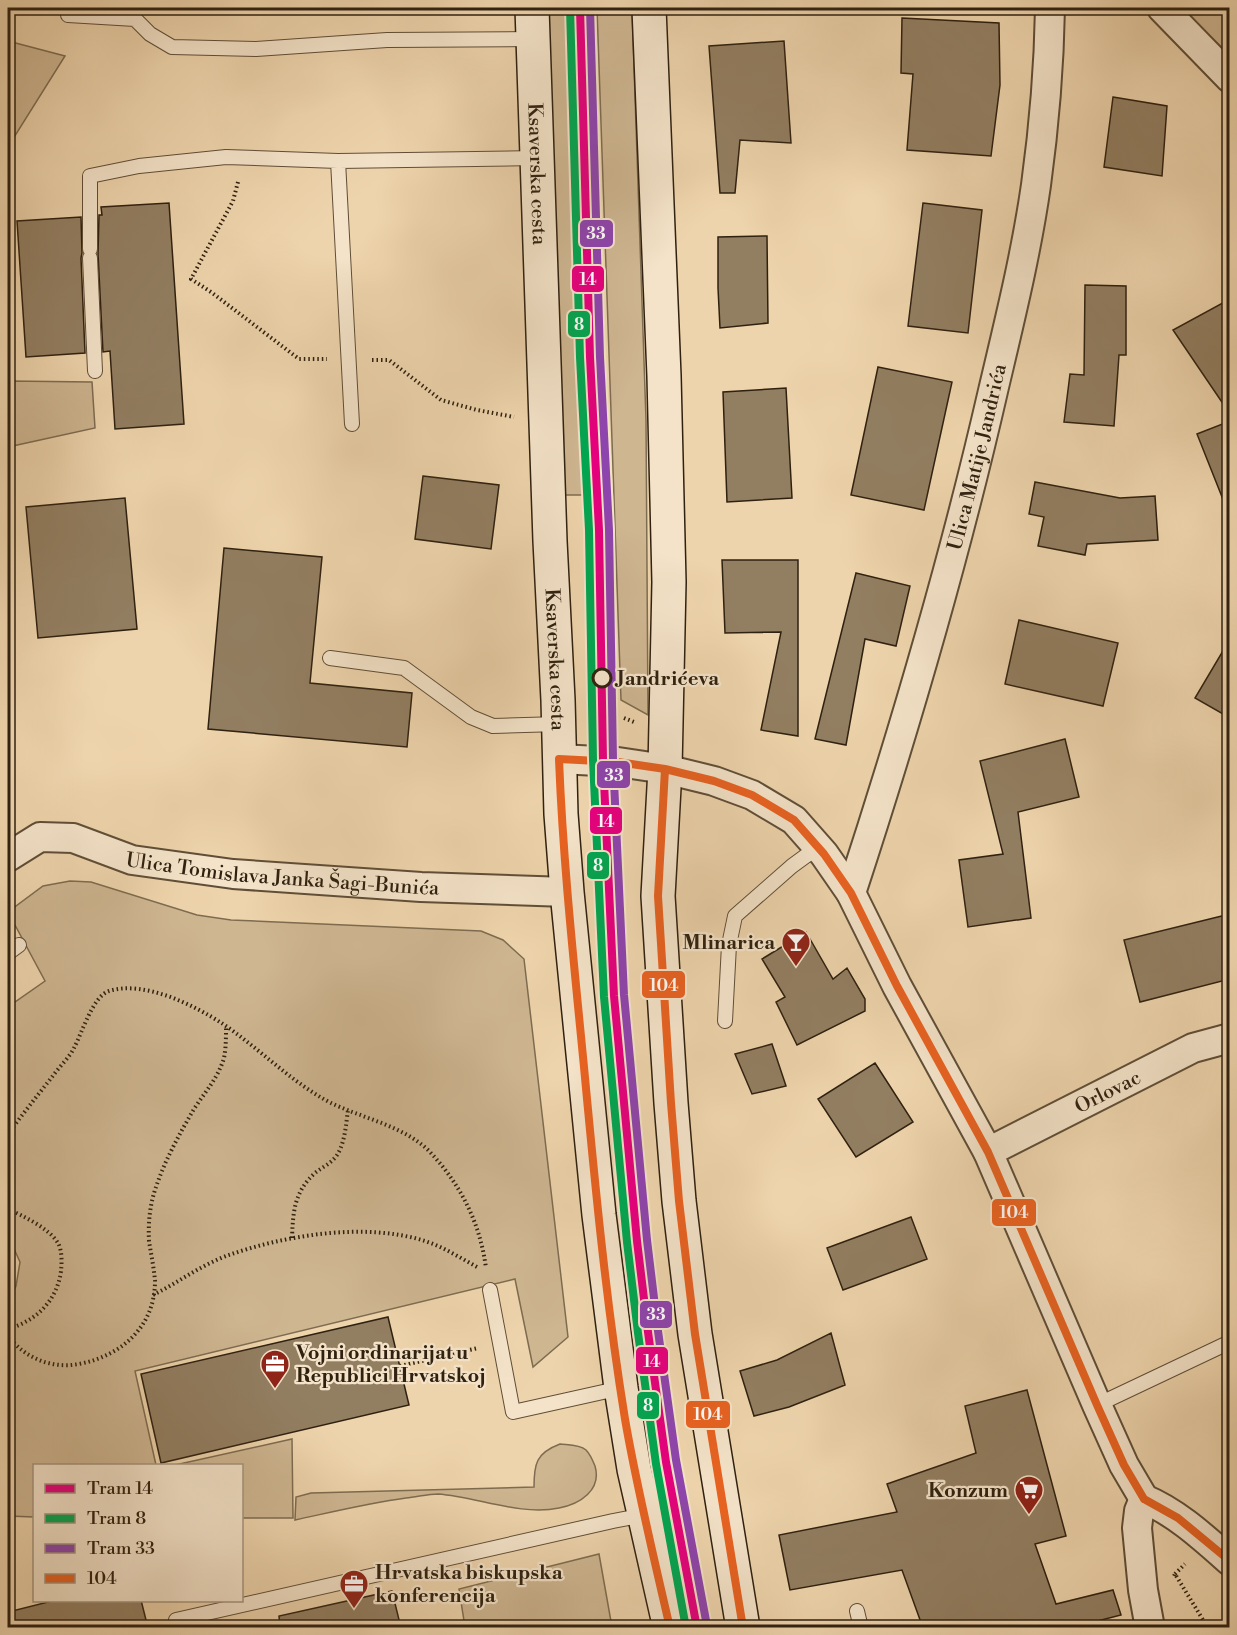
<svg xmlns="http://www.w3.org/2000/svg" width="1237" height="1635" viewBox="0 0 1237 1635" font-family="'Libre Bodoni',serif">
<style>
.green{fill:#ceb691;stroke:#7e6c50;stroke-width:1.5}
.building{fill:#927e61;stroke:#2f2110;stroke-width:1.5}
.lines{fill:none;stroke-linecap:round;stroke-linejoin:round}
.service-casing{stroke:#5f4e37;stroke-width:16}
.minor-casing{stroke:#5f4e37;stroke-width:32}
.secondary-casing{stroke:#2f2110;stroke-width:36}
.path{stroke:#2f2110;stroke-width:4;stroke-dasharray:1.5 3;stroke-linecap:butt}
.service{stroke:#f4e3c9;stroke-width:14}
.minor{stroke:#f4e3c9;stroke-width:28}
.secondary{stroke:#f4e3c9;stroke-width:33}
.bus-1-casing{stroke:#f4e3c9;stroke-width:12}
.bus-1{stroke:#e86221;stroke-width:8}
.tram-1-casing{stroke:#f4e3c9;stroke-width:12}
.tram-2-casing{stroke:#f4e3c9;stroke-width:12}
.tram-3-casing{stroke:#f4e3c9;stroke-width:12}
.tram-1{stroke:#e5007d;stroke-width:8}
.tram-2{stroke:#00a651;stroke-width:8}
.tram-3{stroke:#8e44ad;stroke-width:8}
.stop-dot{fill:#f4e3c9;stroke:#2f2110;stroke-width:3}
.labels{text-anchor:middle;stroke-width:4.5;stroke-linejoin:round;paint-order:stroke}
.street-label{font-size:20px;fill:#2f2110;stroke:#f4e3c9}
.stop-label{font-size:20px;font-weight:bold;fill:#2f2110;stroke:#f4e3c9;text-anchor:start}
.poi-label{font-size:20px;font-weight:bold;fill:#2f2110;stroke:#f4e3c9;text-anchor:end}
.line-badge{stroke:#f4e3c9;stroke-width:2}
.badge-label{font-size:16px;text-anchor:middle;font-weight:bold;fill:#fff}
</style>
<rect width="100%" height="100%" fill="#eed4ac"/>
<filter id="stains"><feTurbulence type="fractalNoise" baseFrequency=".00333" numOctaves="4"/><feColorMatrix values="0 0 0 0 .2 0 0 0 0 .09 0 0 0 0 .02 0 0 0 .5 -.17"/></filter>
<radialGradient id="worn" r=".72"><stop offset=".6" stop-color="#630" stop-opacity="0"/><stop offset="1" stop-color="#630" stop-opacity=".3"/></radialGradient>
<path class="green" d="M547,8h22l16,487h-20z
M597,8h35l14,412 2,295 -27,-15z
M1180,8h49v46l-48,-45z
M8,41l57,15 -57,91z
M8,381l84,1 3,46 -87,19z
M70,881l21,1 106,33 34,5 250,11 22,9 21,19 44,378 -35,30 -18,-88 -380,92 21,94 -122,1v51l-26,-1v-212l8,-18 4,-24 -10,-22 -2,-3v-230l37,-26 -37,-69 35,-26z
M292,1439l1,79h-51v-52l-67,-1z
M560,1444c8,1 19,0 26,6 4,4 7,11 9,16 7,24 -15,38 -36,42 -39,8 -81,-11 -121,-14 -10,0 -21,3 -32,4 -37,5 -74,14 -111,22l1,-23 15,-4 223,-6c0,-23 2,-34 26,-43z
M599,1554l13,73h-147l-6,-38z"/>
<path class="building" d="M902,18l97,5 1,62 -9,71 -84,-6 6,-76 -12,-1z
M784,41l7,102 -51,-3 -5,53h-15l-11,-147z
M1113,97l54,9 -5,70 -58,-9z
M169,203l15,221 -69,5 -5,-78 -7,1 -5,-98 1,-39h3l-1,-8z
M923,203l59,7 -14,123 -60,-7z
M81,217l1,36 -1,5 4,95 -59,4 -9,-136z
M767,236l1,87 -48,5 -2,-40v-51z
M1085,285l41,1v69h-7l-5,71 -50,-4 6,-48 14,1z
M1230,299v115l-57,-84z
M878,367l74,15 -28,128 -73,-15z
M786,388l6,110 -65,4 -4,-110z
M1230,421v91h-2l-31,-78z
M423,476l76,9 -8,64 -76,-10z
M1035,482l85,16 35,-2 3,44 -71,4 -2,11 -47,-9 6,-29 -15,-3z
M125,498l12,131 -99,9 -12,-131z
M224,548l98,9 -12,126 102,10 -5,54 -199,-18z
M722,560h76v176l-37,-6 20,-98 -56,1z
M856,573l54,13 -14,60 -31,-7 -19,106 -31,-6z
M1019,620l99,23 -15,63 -98,-22z
M1230,639v79l-35,-20z
M1065,739l14,58 -61,15 13,106 -63,9 -9,-67 44,-6 -23,-93z
M1230,914v65l-90,23 -16,-62z
M806,932l27,47 14,-11 18,31v12l-68,34 -21,-43 9,-5 -23,-38z
M772,1044l14,42 -34,8 -17,-40z
M875,1063l38,59 -57,35 -38,-58z
M911,1217l16,42 -84,31 -16,-42z
M388,1317l21,88 -248,58 -20,-89z
M831,1333l14,52 -56,22 -35,9 -14,-45 37,-11z
M1027,1390l39,146 -31,8 21,60 57,-14 8,25 -51,13h-147l-21,-58 -112,20 -11,-55 118,-23 -10,-28 89,-31 -11,-47z
M392,1591l9,37h-121l-1,-12z
M56,1600h85l7,28h-140v-16z"/>
<g class="lines">
<g class="service-casing">
<path id="service" d="M68,15l67,4 15,15 22,13 84,2 131,-9 145,-1
M338,161l14,263
M90,249v-73l49,-10 87,-9 112,4 199,-3
M90,258l5,113
M330,658l74,10 67,49 22,9 66,-2
M8,953l11,-8
M725,1021l4,-76 6,-29 57,-50 26,-19
M490,1290l23,122 108,-24
M1097,1405l133,-63
M857,1611l4,17
M176,1620l437,-99 31,-6"/>
</g>
<g class="minor-casing">
<g id="minor">
<path d="M1162,8l68,70"/>
<path d="M559,759l59,3 47,7 49,12 38,14 42,25 30,34 27,39 46,93 91,166 109,253 27,60 20,34"/>
<path id="s1" d="M8,857l32,-20 33,1 59,22 101,14 188,13 146,5"/>
<path id="s2" d="M851,893c54,-165 103,-332 142,-502 16,-68 33,-136 43,-206 8,-58 13,-119 14,-177"/>
<path id="s3" d="M988,1152l205,-104 37,-10"/>
<path d="M1144,1499l-5,12 -2,17 6,62 7,38"/>
<path d="M1144,1499c32,13 60,39 86,62"/>
</g>
</g>
<g class="secondary-casing">
<g id="secondary">
<path id="s4" d="M532,8l18,533 8,159 3,114 6,78 32,323 22,173 13,81 36,159"/>
<path d="M649,8l15,368 5,206 -4,187 -7,127 13,207 8,98 16,133 48,294"/>
</g>
</g>
<path class="path" d="M238,182l-5,19 -42,78 20,13 88,67h28
M372,360h17l52,40 36,10 37,7
M624,718l10,4
M8,1134c14,-19 29,-38 44,-57 7,-10 17,-19 22,-29 8,-15 19,-52 35,-57 35,-11 85,14 114,33 37,25 67,57 106,78 32,16 76,24 101,50 31,33 50,71 56,116
M8,1209c15,7 41,19 50,34 4,7 4,19 3,28 -4,30 -25,50 -53,58
M292,1238c1,-26 2,-46 23,-65 7,-6 16,-9 22,-18 8,-12 9,-31 11,-45
M153,1295c24,-12 47,-29 73,-39 59,-21 139,-34 199,-15 19,6 37,18 54,27
M8,1336c17,22 43,33 71,28 42,-8 76,-37 76,-83 -1,-13 -4,-27 -6,-40 -1,-19 1,-37 7,-54 9,-27 24,-54 38,-78 11,-17 24,-31 30,-51 2,-10 2,-21 2,-31
M400,1366l78,-18
M1175,1574l10,-10
M1174,1576l1,-2 33,54"/>
<use href="#service" class="service"/>
<use href="#minor" class="minor"/>
<use href="#secondary" class="secondary"/>
<g class="bus-1-casing">
<path id="bus-1" d="M665,769l-7,127 13,207 8,98 16,133 48,294
M1144,1499l34,19 52,43
M670,1628c-16,-70 -33,-139 -45,-209 -19,-117 -30,-235 -41,-352 -10,-103 -21,-205 -25,-308l59,3 47,7 49,12 38,14 42,25 30,34 27,39 46,93 91,166 109,253 27,60 20,34"/>
</g>
<use href="#bus-1" class="bus-1"/>
<g class="tram-1-casing">
<path id="tram-1" d="M580,8l10,349 9,173 4,230 11,236 23,245 11,91 18,130 31,166"/>
</g>
<g class="tram-2-casing">
<path id="tram-2" d="M570,8l10,349 9,173 4,230 11,237 23,245 11,91 18,131 30,164"/>
</g>
<g class="tram-3-casing">
<path id="tram-3" d="M590,8l10,349 9,173 4,230 11,235 23,245 11,91 18,129 31,166"/>
</g>
<use href="#tram-1" class="tram-1"/>
<use href="#tram-2" class="tram-2"/>
<use href="#tram-3" class="tram-3"/>
</g>
<defs>
<g id="bar-pin" transform="scale(1.5)"><path d="M0 17L-7.5 6A9.5 9.5 0 1 1 7.5 6Z" fill="#8f2418" stroke="#f4e3c9"/><path d="M-6-5H6L.8 .8V4.5H3.5V6h-7V4.5H-.8V.8Z" fill="#fff"/></g>
<g id="office-pin" transform="scale(1.5)"><path d="M0 17L-7.5 6A9.5 9.5 0 1 1 7.5 6Z" fill="#8f2418" stroke="#f4e3c9"/><path d="M-6-3h4V-5.5h4V-3h4V5H-6ZM-1-4.5V-3h2v-1.5ZM-6 0V1H6V0Z" fill="#fff"/></g>
<g id="supermarket-pin" transform="scale(1.5)"><path d="M0 17L-7.5 6A9.5 9.5 0 1 1 7.5 6Z" fill="#8f2418" stroke="#f4e3c9"/><path d="M-6-5.5h2.5l.6 2H6L4.5 2H-2.5L-4.4-4H-6ZM-1.5 3.2a1.3 1.3 0 1 0 .1 0ZM3 3.2a1.3 1.3 0 1 0 .1 0Z" fill="#fff"/></g>
</defs>
<g fill-rule="evenodd">
<use href="#bar-pin" x="796" y="942"/>
<use href="#office-pin" x="275" y="1364"/>
<use href="#supermarket-pin" x="1029" y="1490"/>
<use href="#office-pin" x="354" y="1584"/>
</g>
<circle class="stop-dot" cx="602" cy="678" r="9"/>
<g class="labels">
<g class="street-label">
<text dy="7" stroke="none"><textPath href="#s4" startOffset="166">Ksaverska cesta</textPath></text>
<text dy="7" stroke="none"><textPath href="#s2" startOffset="454">Ulica Matije Jandrića</textPath></text>
<text dy="7" stroke="none"><textPath href="#s4" startOffset="652">Ksaverska cesta</textPath></text>
<text dy="7" stroke="none"><textPath href="#s1" startOffset="285">Ulica Tomislava Janka Šagi-Bunića</textPath></text>
<text dy="7" stroke="none"><textPath href="#s3" startOffset="134">Orlovac</textPath></text>
</g>
<g class="stop-label">
<text x="617" y="685">Jandrićeva</text>
</g>
<g class="poi-label">
<text x="775" y="949">Mlinarica</text>
<text x="296" y="1359" text-anchor="start">Vojni ordinarijat u<tspan x="296" dy="23">Republici Hrvatskoj</tspan></text>
<text x="1008" y="1497">Konzum</text>
<text x="375" y="1579" text-anchor="start">Hrvatska biskupska<tspan x="375" dy="23">konferencija</tspan></text>
</g>
</g>
<g class="line-badge">
<rect x="579" y="219" width="35" height="29" rx="6" fill="#8e44ad"/>
<rect x="571" y="265" width="34" height="28" rx="6" fill="#e5007d"/>
<rect x="567" y="310" width="24" height="28" rx="6" fill="#00a651"/>
<rect x="596" y="760" width="35" height="29" rx="6" fill="#8e44ad"/>
<rect x="589" y="806" width="34" height="29" rx="6" fill="#e5007d"/>
<rect x="586" y="851" width="24" height="29" rx="6" fill="#00a651"/>
<rect x="641" y="970" width="45" height="29" rx="6" fill="#e86221"/>
<rect x="991" y="1198" width="46" height="29" rx="6" fill="#e86221"/>
<rect x="639" y="1300" width="34" height="29" rx="6" fill="#8e44ad"/>
<rect x="635" y="1346" width="34" height="29" rx="6" fill="#e5007d"/>
<rect x="636" y="1391" width="24" height="29" rx="6" fill="#00a651"/>
<rect x="685" y="1400" width="46" height="29" rx="6" fill="#e86221"/>
</g>
<g class="badge-label">
<text x="596" y="239">33</text>
<text x="588" y="285">14</text>
<text x="579" y="330">8</text>
<text x="614" y="781">33</text>
<text x="606" y="827">14</text>
<text x="598" y="871">8</text>
<text x="664" y="991">104</text>
<text x="1014" y="1218">104</text>
<text x="656" y="1320">33</text>
<text x="652" y="1367">14</text>
<text x="648" y="1411">8</text>
<text x="708" y="1420">104</text>
</g>
<rect width="1237" height="1635" fill="none" stroke="#eed4ac" stroke-width="30"/>
<rect x="9" y="9" width="1219" height="1617" fill="none" stroke="#2f2110" stroke-width="3"/>
<rect x="15" y="15" width="1207" height="1605" fill="none" stroke="#2f2110" stroke-width="1.5"/>
<rect x="33" y="1464" width="210" height="138" fill="#f4e3c9" stroke="#a5957f" stroke-width="1.5"/>
<rect x="45" y="1484" width="30" height="9" fill="#e5007d" stroke="#a5957f" stroke-width="1.5"/>
<text x="87" y="1494" font-size="18" fill="#2f2110">Tram 14</text>
<rect x="45" y="1514" width="30" height="9" fill="#00a651" stroke="#a5957f" stroke-width="1.5"/>
<text x="87" y="1524" font-size="18" fill="#2f2110">Tram 8</text>
<rect x="45" y="1544" width="30" height="9" fill="#8e44ad" stroke="#a5957f" stroke-width="1.5"/>
<text x="87" y="1554" font-size="18" fill="#2f2110">Tram 33</text>
<rect x="45" y="1574" width="30" height="9" fill="#e86221" stroke="#a5957f" stroke-width="1.5"/>
<text x="87" y="1584" font-size="18" fill="#2f2110">104</text>
<rect width="100%" height="100%" filter="url(#stains)"/>
<rect width="100%" height="100%" fill="url(#worn)"/>
</svg>
